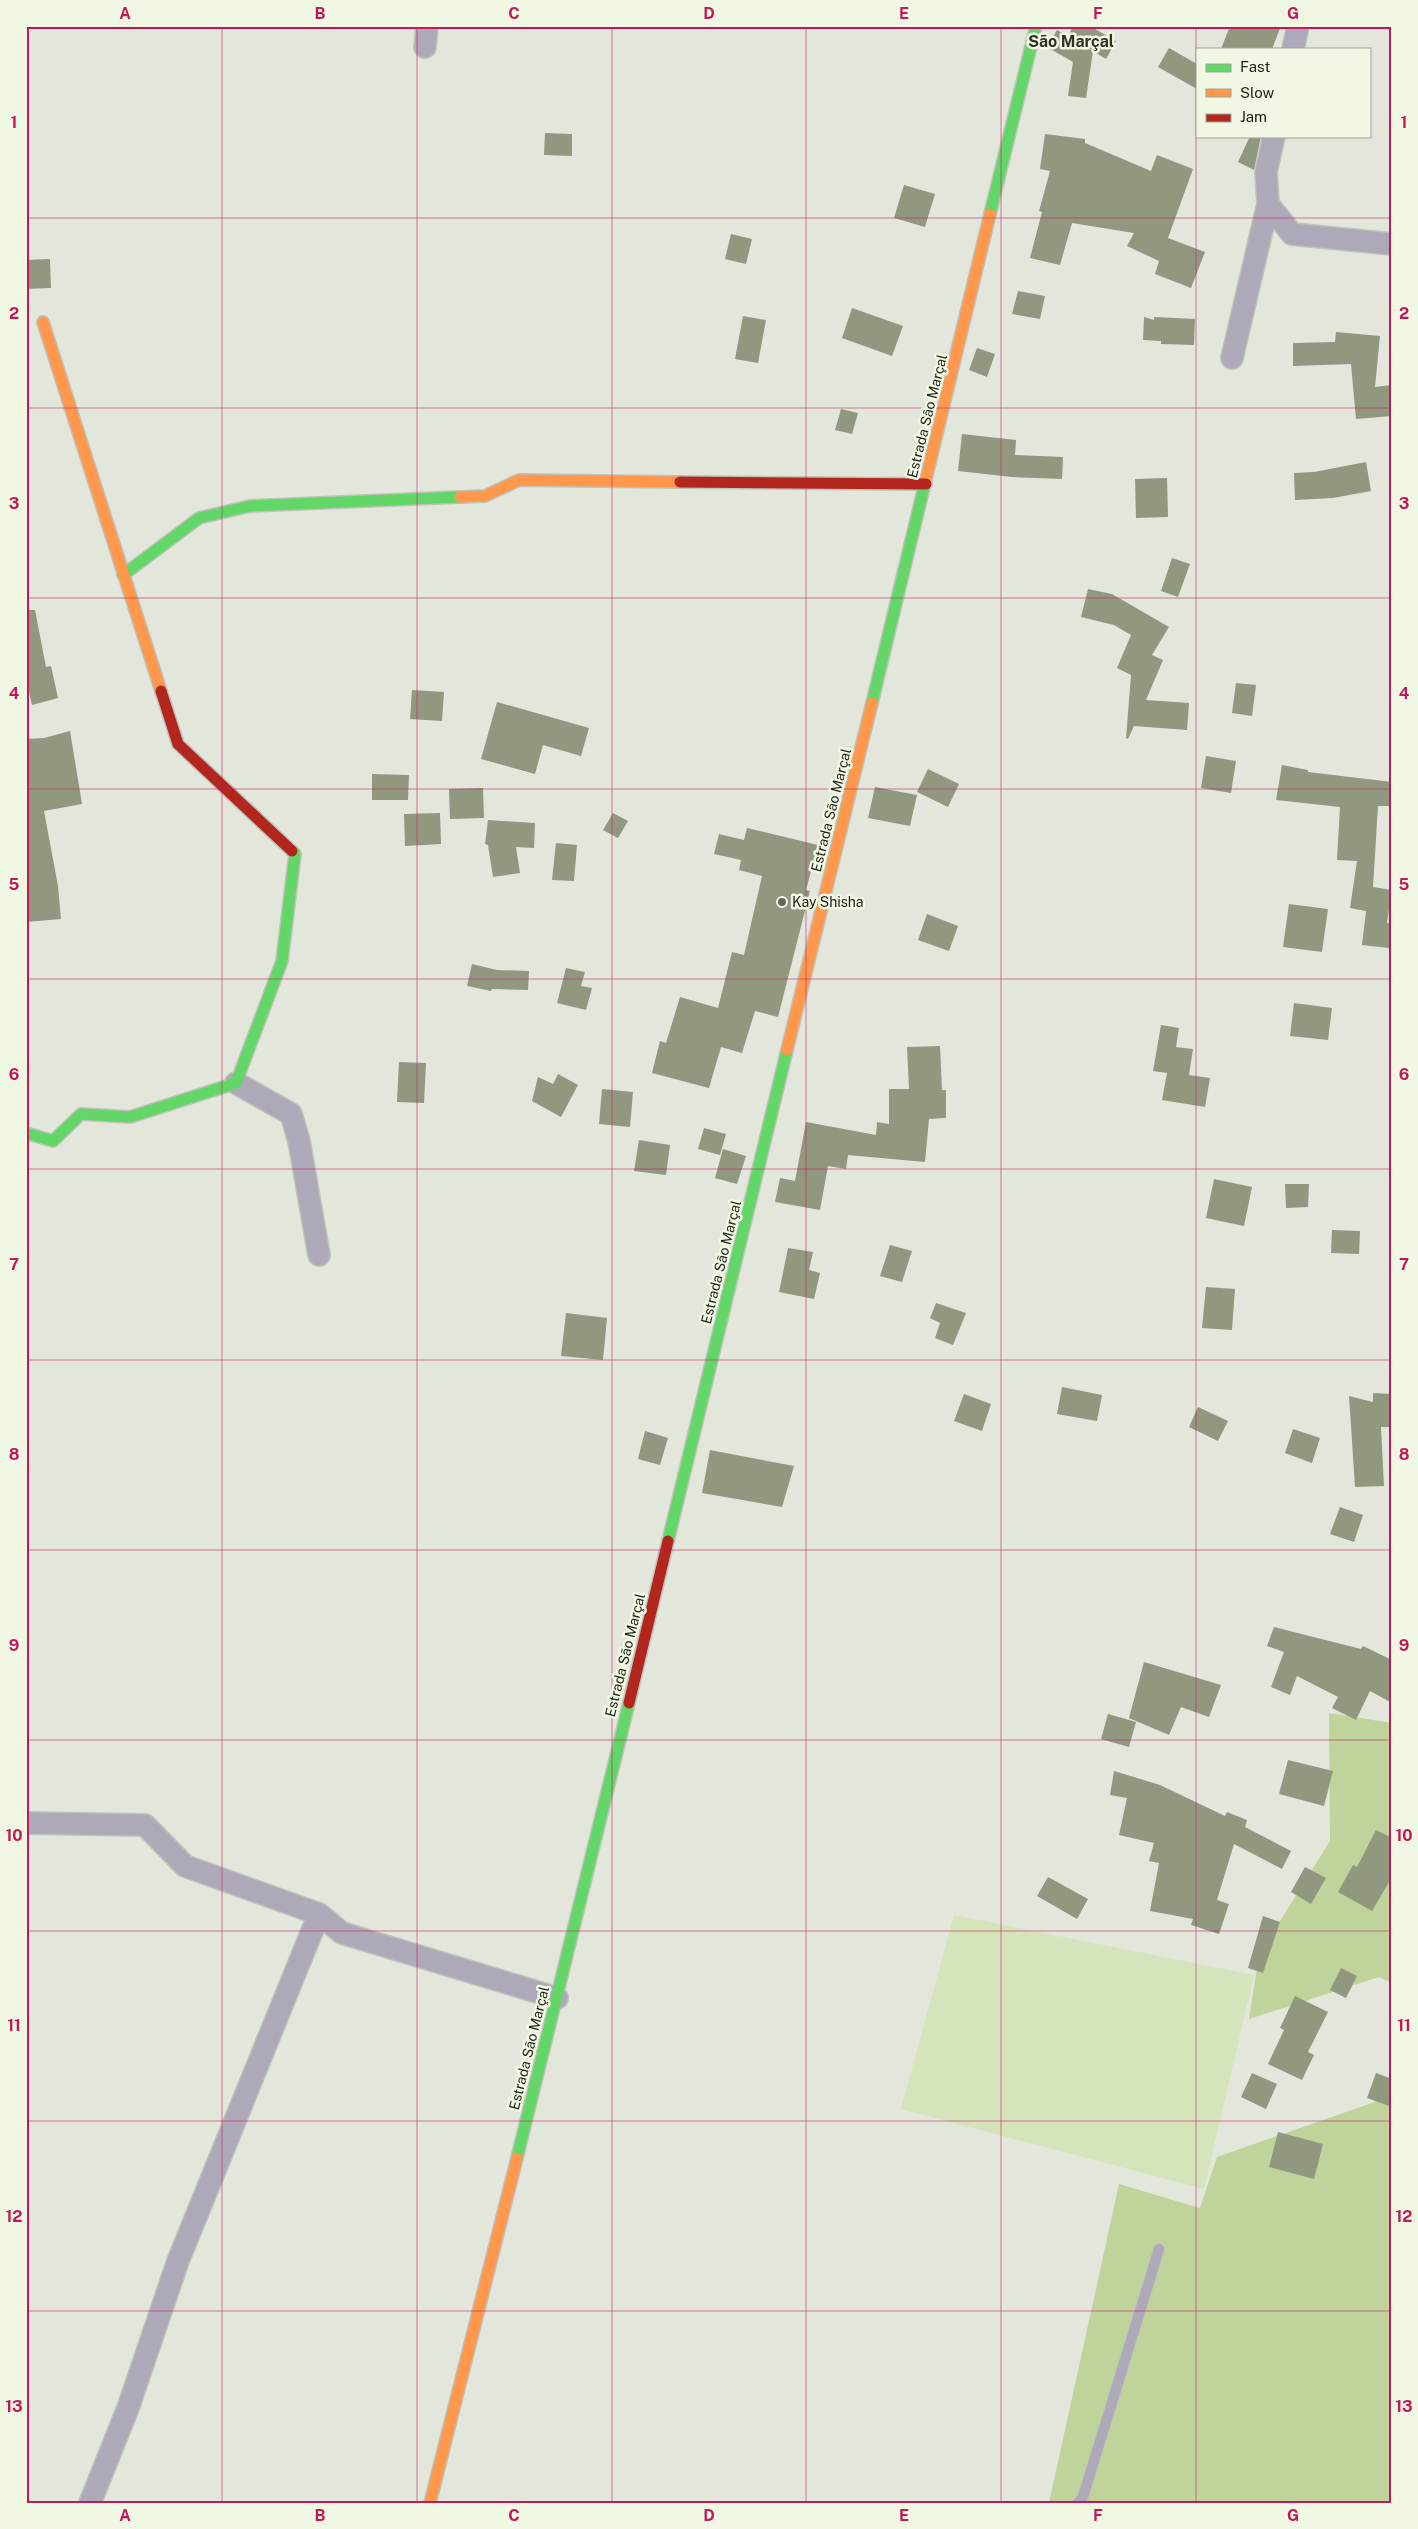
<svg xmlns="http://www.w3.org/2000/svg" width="1418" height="2529" viewBox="0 0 1418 2529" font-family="'Public Sans',sans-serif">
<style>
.green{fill:#d5e4bb}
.forest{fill:#c0d39b}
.building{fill:#919880}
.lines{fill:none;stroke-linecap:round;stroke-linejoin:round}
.lane-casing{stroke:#bec2b9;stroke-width:12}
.street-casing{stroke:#bec2b9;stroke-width:24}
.fast-casing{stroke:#bec2b9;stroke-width:14}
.slow-casing{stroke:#bec2b9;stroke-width:14}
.jam-casing{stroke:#bec2b9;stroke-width:14}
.lane{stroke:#ada9b8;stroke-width:10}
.street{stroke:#ada9b8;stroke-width:21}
.fast{stroke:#63d668;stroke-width:11}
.slow{stroke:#ff974d;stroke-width:11}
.jam{stroke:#b3261e;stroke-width:11}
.grid{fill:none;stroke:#c2185b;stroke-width:1;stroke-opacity:0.55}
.poi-dot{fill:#64675e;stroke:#f0f8e3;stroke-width:2}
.labels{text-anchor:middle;stroke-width:5;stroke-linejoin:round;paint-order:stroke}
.street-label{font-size:14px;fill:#20231b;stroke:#f0f8e3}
.poi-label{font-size:14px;fill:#20231b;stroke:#f0f8e3;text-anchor:start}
.quarter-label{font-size:16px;font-weight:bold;fill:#2d3223;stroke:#f0f8e3}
.neatline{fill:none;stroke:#c2185b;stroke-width:2}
.grid-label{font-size:16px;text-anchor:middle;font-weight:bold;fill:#c2185b}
</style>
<rect width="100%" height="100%" fill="#e2e6db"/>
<path class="green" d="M954,1915l300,60 -50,214 -303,-80z"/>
<path class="forest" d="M1329,1713l63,10v260l-13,-6 -130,42 10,-64 71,-114z
M1392,2096v407h-343l70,-319 81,24 17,-51z"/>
<path class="building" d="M1073,26h17l26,15 -10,18 -13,-8 -7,47 -18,-2 5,-34 -26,-15 10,-17 11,6z
M1230,26h51l-9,23h-51z
M1169,48l28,16v25l-39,-22z
M545,133l27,1v22l-28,-1z
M1045,134l40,5v4l66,28 6,-16 36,14 -25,69 37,14 -14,36 -36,-14 4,-13 -32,-15 7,-13 -62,-10 -12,42 -30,-7 12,-46 -3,-1 11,-40 -10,-2z
M1250,136h11l-7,34 -16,-8z
M904,185l31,9 -10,33 -31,-9z
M731,234l21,5 -6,25 -21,-5z
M50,259l1,29 -25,1v-29z
M1018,291l27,5 -5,23 -28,-5z
M852,308l51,18 -11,30 -50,-18z
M743,316l23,4 -8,43 -23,-4z
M1144,317l10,3v-3l41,2 -1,26 -33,-1v-3l-18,-1z
M1336,332l44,4 -5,51 17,-2v31l-36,3 -5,-55 -58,2v-23l42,-1z
M977,348l18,6 -8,23 -18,-7z
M841,409l17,4 -6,21 -17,-4z
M962,434l54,6 -1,15 48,2 -1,22 -50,-2 -54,-6z
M1366,462l5,29 -38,7 -38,2 -1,-27 20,-1z
M1167,478l1,39 -32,1 -1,-39z
M1172,558l18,6 -12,33 -17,-6z
M1088,589l24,5 57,33 -17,28 11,5 -17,40 43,3 -2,27 -53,-4 -6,13 -2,-1 5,-63 -14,-7 14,-33 -17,-10 -33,-8z
M26,610h9l11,57 5,-1 7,32 -26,7 -6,-26z
M1236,683l20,2 -4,31 -20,-3z
M412,690l32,2 -2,29 -32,-2z
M497,702l92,26 -8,28 -38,-11 -8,29 -54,-15z
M70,731l12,73 -38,7 14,75 3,33 -35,3v-183l18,-1z
M1206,756l30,5 -5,32 -30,-5z
M1282,765l26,5v2l84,10v24h-14l-5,81 19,3 -5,33h5l-3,25 -27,-3 4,-34 -16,-3 7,-47 -20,-1 3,-53 -64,-7z
M928,769l31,15 -11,23 -31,-15z
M372,774l37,1 -1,25h-36z
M875,787l42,8 -7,31 -42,-8z
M483,788l1,30 -34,1 -1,-30z
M440,813l1,31 -36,2 -1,-32z
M613,813l15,8 -10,17 -15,-8z
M488,820l47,3 -1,25 -18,-1 4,26 -27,4 -5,-32 -3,-1z
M747,828l71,17 -12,45 4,1 -32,126 -23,-6 -13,42 -21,-6 -12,41 -57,-15 8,-32 6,2 14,-46 38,11 14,-56 12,3 18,-79 -23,-6 2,-10 -27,-6 5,-20 25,6z
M556,843l21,2 -3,36 -22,-1z
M1289,904l39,5 -6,43 -39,-5z
M927,914l31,12 -9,25 -31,-11z
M472,964l25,6 32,1 -1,19 -36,-1 -1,2 -24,-5z
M566,968l19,4 -4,14 11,2 -6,22 -29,-7z
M1294,1003l38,5 -4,32 -38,-4z
M1161,1025l18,3 -3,19 17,2 -4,26 21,3 -5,29 -43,-7 5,-27 -14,-2z
M940,1046l2,44h4v28l-17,1 -4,43 -77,-7 -2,14 -18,-3 -8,44 -45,-8 5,-24 15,3 11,-59 70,13 1,-13 12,2v-35h20l-2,-42z
M399,1062l27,1 -2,40 -27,-1z
M558,1074l20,11 -17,32 -29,-16 6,-24 15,7z
M602,1089l31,3 -3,35 -31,-3z
M704,1128l22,6 -6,21 -22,-6z
M639,1140l31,5 -4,30 -32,-4z
M723,1149l23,7 -9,28 -22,-6z
M1214,1179l38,8 -8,39 -38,-8z
M1285,1184h24l-1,23 -22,1z
M1332,1230l28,1 -1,23 -28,-1z
M890,1245l22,6 -10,31 -22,-6z
M788,1248l25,4 -4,18 11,3 -6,26 -35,-7z
M1206,1287l29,2 -3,41 -30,-2z
M936,1303l30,10 -13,32 -18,-7 5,-15 -10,-5z
M566,1313l41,5 -4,42 -42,-4z
M1062,1387l40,8 -5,26 -40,-7z
M1373,1393l19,1v33h-11l3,59 -29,1 -6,-91 24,6z
M964,1394l27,10 -9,27 -28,-10z
M1198,1407l30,14 -10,20 -29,-14z
M1293,1429l27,9 -8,25 -27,-10z
M645,1431l23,7 -8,27 -22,-6z
M710,1450l84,16 -12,41 -80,-14z
M1340,1507l23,8 -9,27 -24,-8z
M1274,1627l87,22 2,-3 29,14v43l-22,-12 -14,29 -24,-12 6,-11 -41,-21 -7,19 -19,-8 13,-35 -17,-6z
M1144,1662l77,23 -12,32 -28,-10 -12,28 -40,-17z
M1108,1714l28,8 -7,25 -28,-8z
M1288,1760l45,11 -9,35 -45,-12z
M1114,1771l46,14 65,31 2,-4 20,8 -2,7 46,24 -9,18 -48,-25 -17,56 12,4 -10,30 -28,-9 2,-6 -43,-8 9,-48 -10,-2 5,-18 -35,-8 8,-37 -17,-3z
M1376,1830l16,8v39l-20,34 -34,-19 15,-27 4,2z
M1305,1867l21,11 -15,26 -20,-12z
M1048,1877l40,22 -11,20 -40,-23z
M1263,1916l17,6 -17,51 -15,-5z
M1341,1968l16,8 -11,22 -16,-8z
M1295,1996l33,16 -20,40 6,3 -12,25 -34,-16 16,-34 -4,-2z
M1252,2073l25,11 -11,25 -25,-12z
M1376,2073l16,6v28l-25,-9z
M1278,2132l45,12 -9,35 -45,-12z"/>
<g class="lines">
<g class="lane-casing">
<path id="lane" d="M1078,2503l5,-6 76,-248"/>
</g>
<g class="street-casing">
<path id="street" d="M425,47l2,-21
M1293,49l5,-23
M1274,136l-8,36 2,32 24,30 100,10
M1232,358l36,-154
M236,1083l55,31 8,27 20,114
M26,1823l119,2 40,41 134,48 23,19 215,65
M90,2503l38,-95 50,-147 141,-347"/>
</g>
<g class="fast-casing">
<path id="fast" d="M990,214l46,-188
M123,575l76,-57 51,-12 210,-9
M872,703l53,-220
M26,1133l27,8 28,-27 49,3 106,-34 46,-122 13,-107 -3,-3
M668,1541l119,-491
M517,2158l112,-455"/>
</g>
<g class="slow-casing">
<path id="slow" d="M43,322l118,369
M925,483l65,-269
M460,497l25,-1 34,-16 161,2
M787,1050l85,-347
M430,2503l87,-345"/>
</g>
<g class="jam-casing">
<path id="jam" d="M680,482l246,2
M161,691l17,53 114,107
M629,1703l39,-162"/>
</g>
<use href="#lane" class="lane"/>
<use href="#street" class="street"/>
<use href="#fast" class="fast"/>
<use href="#slow" class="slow"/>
<use href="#jam" class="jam"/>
</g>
<path class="grid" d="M222,26v2477M417,26v2477M612,26v2477M806,26v2477M1001,26v2477M1196,26v2477M26,218h1366M26,408h1366M26,598h1366M26,789h1366M26,979h1366M26,1169h1366M26,1360h1366M26,1550h1366M26,1740h1366M26,1931h1366M26,2121h1366M26,2311h1366"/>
<circle class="poi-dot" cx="782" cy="902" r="5"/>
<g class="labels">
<g class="street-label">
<text transform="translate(927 416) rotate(-76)" y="5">Estrada São Marçal</text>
<text transform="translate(831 810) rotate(-76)" y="5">Estrada São Marçal</text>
<text transform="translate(721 1262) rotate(-76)" y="5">Estrada São Marçal</text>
<text transform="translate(625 1655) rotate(-76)" y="5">Estrada São Marçal</text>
<text transform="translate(529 2048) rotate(-76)" y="5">Estrada São Marçal</text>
</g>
<g class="poi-label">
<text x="792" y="907">Kay Shisha</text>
</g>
<g class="quarter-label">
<text x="1071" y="47">São Marçal</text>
</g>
</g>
<rect width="1418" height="2529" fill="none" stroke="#f0f8e3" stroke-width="55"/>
<rect x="1196" y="48" width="175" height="90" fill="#f0f8e3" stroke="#9da393"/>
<rect x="1206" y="64" width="25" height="8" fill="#63d668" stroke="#9da393"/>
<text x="1240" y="72" font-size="15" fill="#20231b">Fast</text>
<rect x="1206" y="89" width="25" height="8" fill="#ff974d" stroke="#9da393"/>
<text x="1240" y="98" font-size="15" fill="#20231b">Slow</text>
<rect x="1206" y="114" width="25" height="8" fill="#b3261e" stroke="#9da393"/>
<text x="1240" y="122" font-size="15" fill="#20231b">Jam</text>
<rect x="28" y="28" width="1362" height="2474" class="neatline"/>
<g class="grid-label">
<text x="125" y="19">A</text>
<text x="320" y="19">B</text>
<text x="514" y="19">C</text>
<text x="709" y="19">D</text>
<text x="904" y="19">E</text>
<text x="1098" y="19">F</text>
<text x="1293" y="19">G</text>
<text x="14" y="128">1</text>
<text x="1404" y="128">1</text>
<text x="14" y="319">2</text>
<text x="1404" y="319">2</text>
<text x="14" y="509">3</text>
<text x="1404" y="509">3</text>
<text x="14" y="699">4</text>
<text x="1404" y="699">4</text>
<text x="14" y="890">5</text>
<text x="1404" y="890">5</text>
<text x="14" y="1080">6</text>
<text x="1404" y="1080">6</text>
<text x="14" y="1270">7</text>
<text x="1404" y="1270">7</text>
<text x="14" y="1460">8</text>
<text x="1404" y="1460">8</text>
<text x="14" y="1651">9</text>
<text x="1404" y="1651">9</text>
<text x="14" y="1841">10</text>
<text x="1404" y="1841">10</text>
<text x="14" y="2031">11</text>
<text x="1404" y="2031">11</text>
<text x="14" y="2222">12</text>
<text x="1404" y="2222">12</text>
<text x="14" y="2412">13</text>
<text x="1404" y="2412">13</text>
<text x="125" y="2521">A</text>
<text x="320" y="2521">B</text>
<text x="514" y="2521">C</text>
<text x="709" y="2521">D</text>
<text x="904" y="2521">E</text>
<text x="1098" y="2521">F</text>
<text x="1293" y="2521">G</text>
</g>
</svg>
